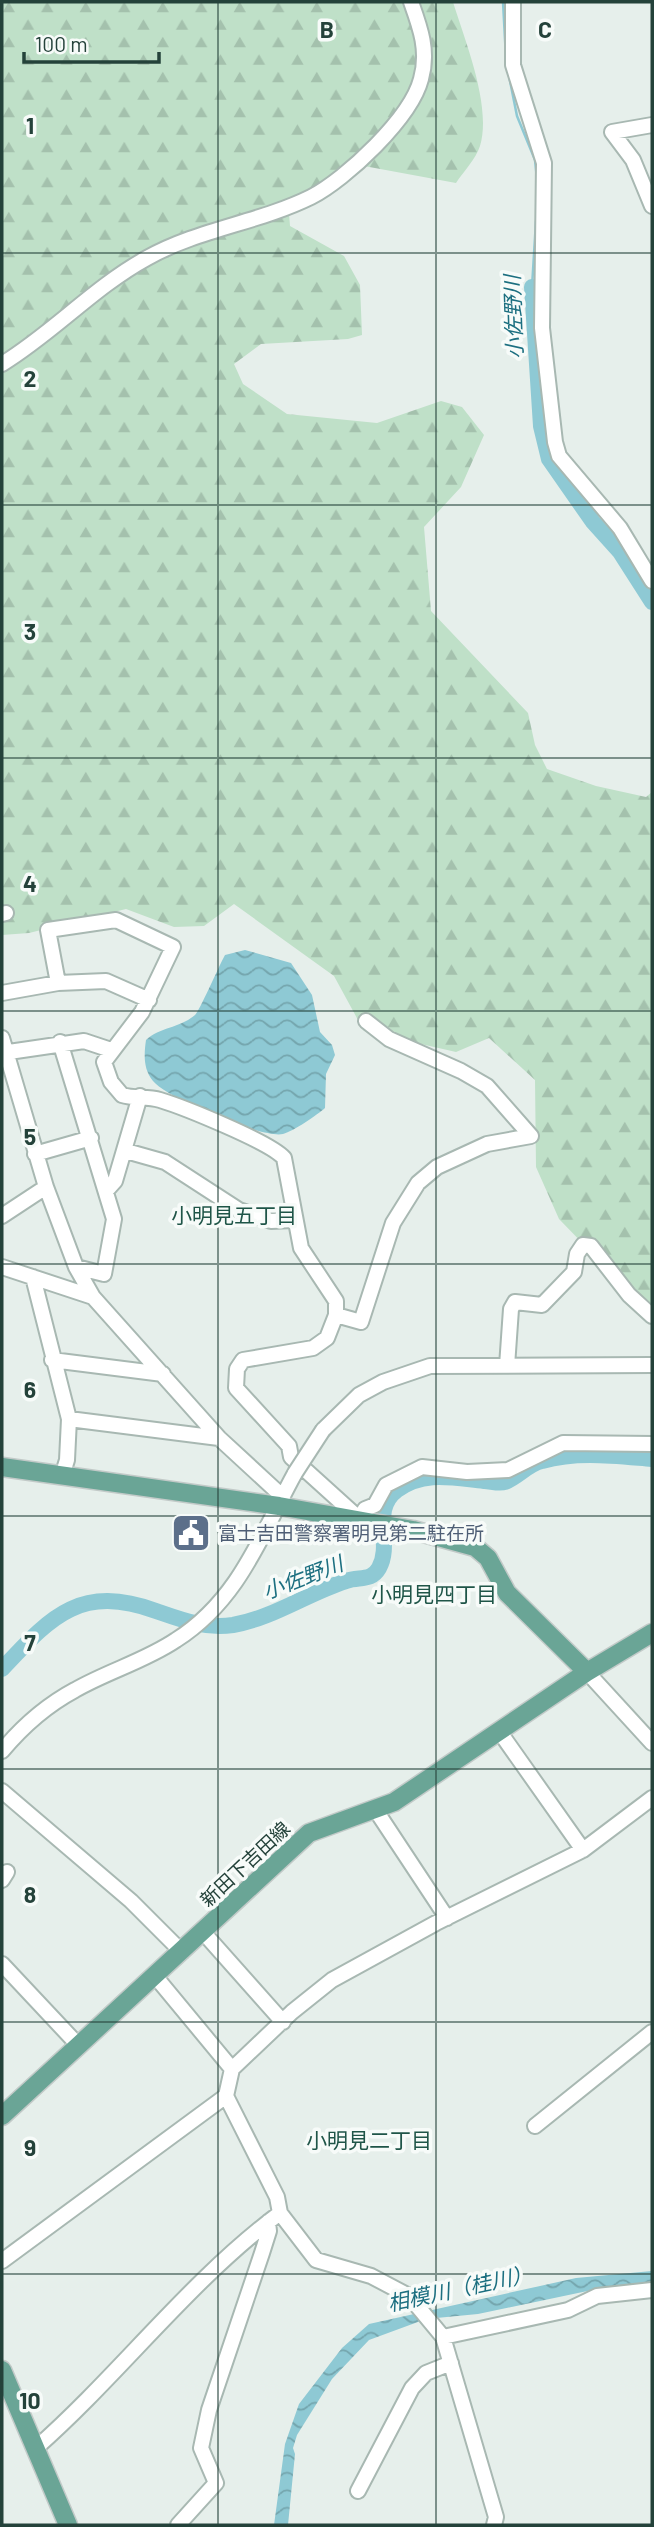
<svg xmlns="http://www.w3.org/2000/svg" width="654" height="2527" viewBox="0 0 654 2527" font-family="Barlow,'Noto Sans JP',sans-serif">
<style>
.forest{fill:url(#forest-firs)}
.water{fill:url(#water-waves)}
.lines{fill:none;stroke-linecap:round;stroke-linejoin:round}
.stream{stroke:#8ec9d4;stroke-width:2.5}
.river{stroke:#8ec9d4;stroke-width:16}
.minor-casing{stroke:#a8b8b2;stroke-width:18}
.major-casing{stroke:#c2cac8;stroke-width:21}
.minor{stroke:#fff;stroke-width:14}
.major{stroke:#6aa596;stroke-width:18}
.minor-bridge-casing{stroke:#a8b8b2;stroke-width:18;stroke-linecap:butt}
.minor-bridge{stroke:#fff;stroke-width:14}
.grid{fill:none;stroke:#24423a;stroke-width:2;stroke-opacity:0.55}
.labels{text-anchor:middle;stroke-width:7;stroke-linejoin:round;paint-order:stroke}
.service-label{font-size:19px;fill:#4e5e75;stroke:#f7fbf9;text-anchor:start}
.street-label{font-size:19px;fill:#24423a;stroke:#f7fbf9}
.water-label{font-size:21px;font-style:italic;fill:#1c6f80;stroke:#f7fbf9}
.neighbourhood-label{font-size:21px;fill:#1f5548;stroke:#f7fbf9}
.grid-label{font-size:23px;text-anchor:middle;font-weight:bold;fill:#24423a;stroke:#f7fbf9;stroke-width:7;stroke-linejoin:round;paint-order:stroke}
</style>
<defs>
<pattern id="forest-firs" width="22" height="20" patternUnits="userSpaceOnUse" patternTransform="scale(1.75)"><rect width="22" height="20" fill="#bfe0c8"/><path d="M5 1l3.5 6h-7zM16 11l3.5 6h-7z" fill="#a4c1ad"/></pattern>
<pattern id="water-waves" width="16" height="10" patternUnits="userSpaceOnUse" patternTransform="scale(1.75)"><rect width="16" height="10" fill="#8ec9d4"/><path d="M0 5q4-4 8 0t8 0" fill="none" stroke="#74a5ad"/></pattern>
</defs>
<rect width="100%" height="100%" fill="#e6efeb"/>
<path class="forest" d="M2,2h451c12,39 39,104 27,144 -4,13 -17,26 -24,37l-92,-17 -76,34 2,26 54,30 16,29 2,50 -14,4 -87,5 -27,20 9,20 44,30 90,9 64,-22 21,6 22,28 -23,52 -37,40 7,84 97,102 7,32 12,24 49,17 50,11 6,-5v523l-93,-96 -23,-52 -1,-87 -46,-42 -33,14 -92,-21 -30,-55 -100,-72 -30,22 -30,1 -48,-18 -97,24 -27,2z"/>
<path class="water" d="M245,950l46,13 21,32 8,37 12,13 3,10 -9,19 -1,34c-8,7 -31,23 -42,26 -22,5 -116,-36 -130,-53 -10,-12 -9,-27 -7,-41 14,-13 34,-12 49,-25 4,-3 24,-49 30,-60z
M652,2271v12l-55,6 -119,25 -52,5 -57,21 -37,39 -35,56 -4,13 2,6 -7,71h-14l11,-81 14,-40 43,-56 27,-24 207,-46z"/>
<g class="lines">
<path class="stream" d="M503,2l3,56
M508,71l9,45 18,44 2,19
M532,287l4,-66"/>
<path class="river" d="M532,287l9,139 8,33 44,63 27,30 32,50
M2,1669c48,-51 77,-86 154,-58 26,9 49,18 77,14 40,-7 75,-32 113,-44 13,-5 25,1 33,-13 14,-25 -9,-58 18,-78 27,-20 57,-12 87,-9 6,0 15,3 21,1 13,-5 23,-18 37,-21 36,-10 73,-5 110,-2"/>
<g class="minor-casing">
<path id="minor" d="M513,2v63l31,98 -2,165 13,114 4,14 61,72 32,53
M652,125l-40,7 21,28 19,46
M2,364c51,-31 92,-77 145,-106 52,-29 111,-35 164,-61 35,-18 100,-79 110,-118 8,-28 -1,-52 -10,-77
M2,914l4,-1
M58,983l-10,-53 68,-10 57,27 -31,65 -38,50 7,20 11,13c12,4 25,1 38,5 23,7 110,42 124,58l17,90 35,53v14l-9,23 -14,10 -70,12 -6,9 -1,19 53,58 2,11 73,66
M2,993l56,-10 48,-2 43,19
M2,1038l44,149 30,80 17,30 126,141 64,59
M60,1042l54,177 -10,55 -28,-7
M2,1053l82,-12 27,9
M126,1151l39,11 74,48 32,11 22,-1
M35,1154l56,-16
M106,1191l9,-10 25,-85
M2,1216l44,-29
M2,1267l91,30
M33,1277l36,142 -2,41 -5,16
M336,1315l25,7 32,-99 25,-40 19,-16 50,-23 44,-8 -44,-50 -26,-15 -72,-32 -23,-18
M52,1360l111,14
M507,1366l4,-57 4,-7 27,3 32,-33 3,-18 6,-9 8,1 38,49 23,21
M69,1419l150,19
M323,1430l36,-35 24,-13 47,-16 222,-1
M360,1518l5,-9 10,-4 11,-20 36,-18 45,5 41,-2 55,-27 89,1
M587,1672l65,71
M499,1731l84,119
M2,1751c20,-24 45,-46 73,-61 33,-19 70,-29 101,-50 63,-40 85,-105 119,-167
M2,1791l129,110 51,51
M375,1809l72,109
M2,1880l5,-8
M203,1932l80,90
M2,1964l77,82
M155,1976l77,93
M535,2126l117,-94
M2,2261l224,-165
M443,2337l125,-27 29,-14 55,-6
M36,2448c84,-74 153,-167 244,-235
M358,2491l54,-103 14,-15 25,-10
M178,2525l38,-42 -15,-35 8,-38 53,-157 7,-22 -1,-9
M494,2525l2,-8 -53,-180 -34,-41 -38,-20 -55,-16 -36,-47 -3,-16 -51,-101 6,-27 60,-57 40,-32 104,-57 147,-73 69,-52"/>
</g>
<g class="major-casing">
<path id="major" d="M2,1467l277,39 134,24 62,17 13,11 19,35 80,79
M2,2116l307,-283 85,-31 193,-130 65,-39
M2,2370l66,155"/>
</g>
<use href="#minor" class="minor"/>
<use href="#major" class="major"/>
<g class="minor-bridge-casing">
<path id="minor-bridge" d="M295,1473l28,-43"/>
</g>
<use href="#minor-bridge" class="minor-bridge"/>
</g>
<path class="grid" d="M218,2v2523M436,2v2523M2,253h650M2,505h650M2,758h650M2,1011h650M2,1264h650M2,1516h650M2,1769h650M2,2022h650M2,2274h650"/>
<defs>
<g id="civic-square" transform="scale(2.0125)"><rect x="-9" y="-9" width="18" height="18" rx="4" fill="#5c6f8a" stroke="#f7fbf9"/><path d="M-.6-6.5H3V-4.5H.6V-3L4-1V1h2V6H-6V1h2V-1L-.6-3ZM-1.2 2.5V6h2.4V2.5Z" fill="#fff"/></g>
</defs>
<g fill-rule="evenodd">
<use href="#civic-square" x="191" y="1533"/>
</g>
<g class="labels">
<g class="service-label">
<text x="218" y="1540">富士吉田警察署明見第二駐在所</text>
</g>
<g class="street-label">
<text transform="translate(245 1864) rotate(-43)" y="7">新田下吉田線</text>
</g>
<g class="water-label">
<text transform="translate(514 317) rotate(-92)" y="7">小佐野川</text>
<text transform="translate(303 1578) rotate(-21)" y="7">小佐野川</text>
<text transform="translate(460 2289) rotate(-12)" y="7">相模川（桂川）</text>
</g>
<g class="neighbourhood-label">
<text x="234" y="1223">小明見五丁目</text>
<text x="434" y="1602">小明見四丁目</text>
<text x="369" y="2148">小明見二丁目</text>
</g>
</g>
<g class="grid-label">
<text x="327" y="38">B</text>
<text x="545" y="38">C</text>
<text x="30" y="134">1</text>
<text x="30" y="387">2</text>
<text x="30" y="640">3</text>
<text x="30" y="892">4</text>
<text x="30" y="1145">5</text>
<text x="30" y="1398">6</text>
<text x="30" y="1651">7</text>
<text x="30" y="1903">8</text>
<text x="30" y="2156">9</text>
<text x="30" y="2409">10</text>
</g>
<rect width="654" height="2527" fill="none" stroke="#24423a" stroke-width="7"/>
<path d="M24 52v10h135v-10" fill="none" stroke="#24423a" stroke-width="3.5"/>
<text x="35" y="52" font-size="21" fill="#24423a" stroke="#f7fbf9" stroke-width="5" paint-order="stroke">100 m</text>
</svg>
